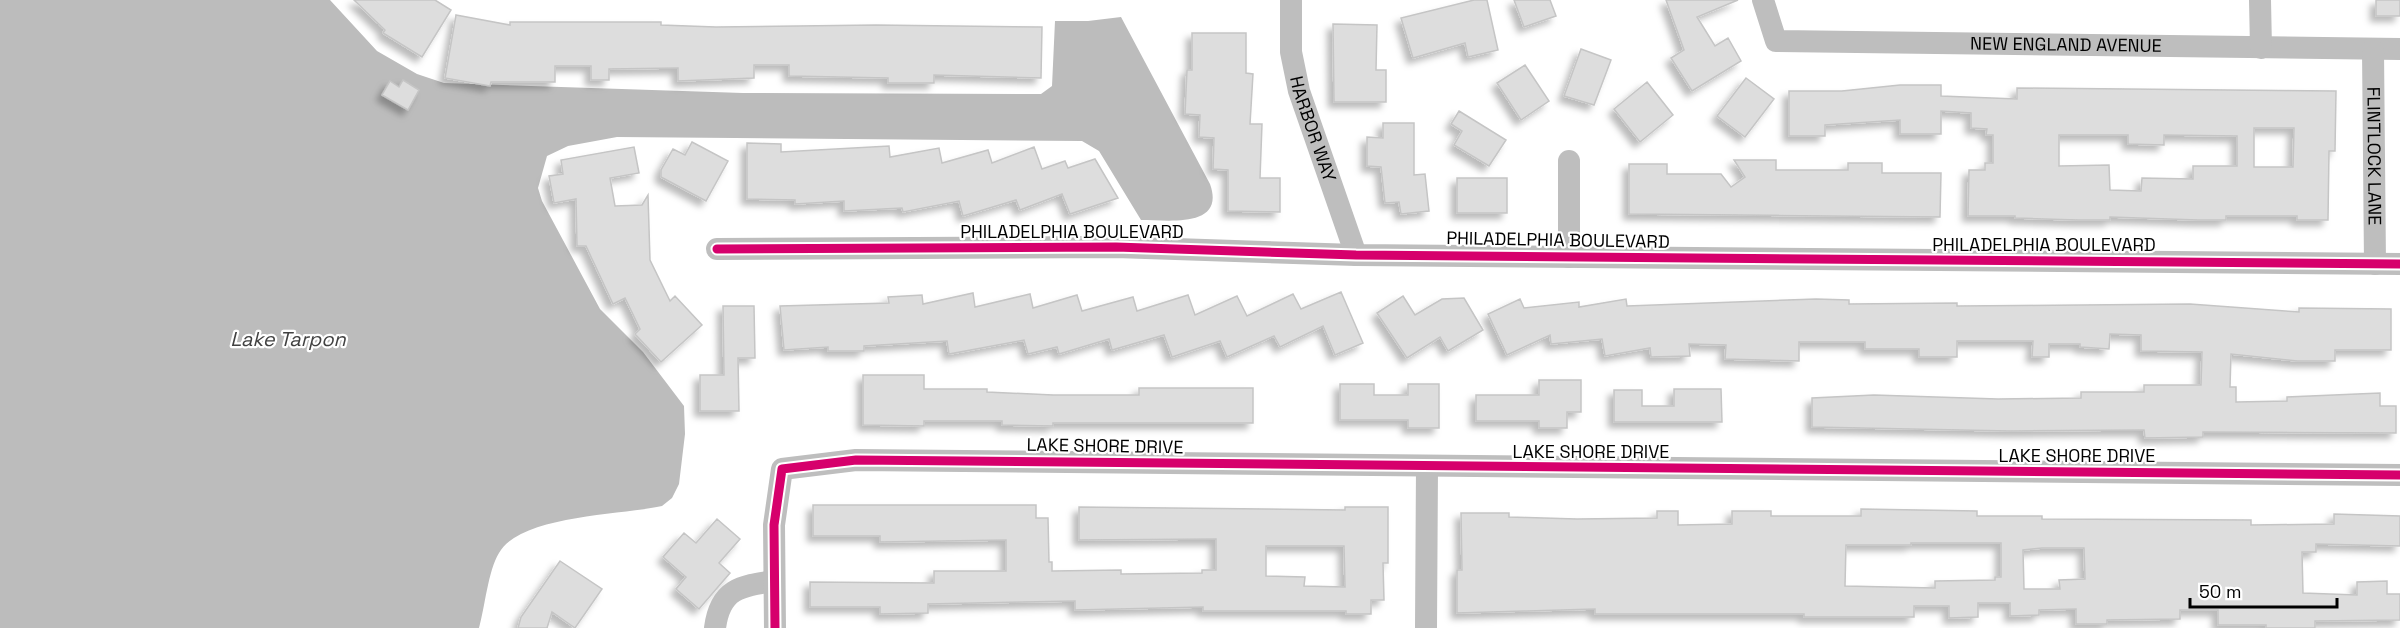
<svg xmlns="http://www.w3.org/2000/svg" width="2400" height="628" viewBox="0 0 2400 628" font-family="'Space Grotesk',sans-serif">
<style>
.water{fill:#bcbcbc}
.building{fill:#ddd;stroke:#c5c5c5;stroke-width:1.5;fill-rule:evenodd;filter:url(#shadow)}
.lines{fill:none;stroke-linecap:round;stroke-linejoin:round}
.minor{stroke:#bebebe;stroke-width:22}
.cycleway-casing{stroke:#fff;stroke-width:13}
.cycleway{stroke:#d6006c;stroke-width:9}
.labels{text-anchor:middle;stroke-width:4.5;stroke-linejoin:round;paint-order:stroke}
.street-label{font-size:18px;fill:#000;stroke:#fff}
.water-label{font-size:20px;font-style:italic;fill:#414141;stroke:#fff}
</style>
<defs>
<filter id="shadow"><feDropShadow dx="-5.5" dy="5.5" stdDeviation="3" flood-color="#0004"/></filter>
</defs>
<rect width="100%" height="100%" fill="#fff"/>
<path class="water" d="M0,0h330l47,51 40,23 27,9 299,10 298,1 11,-8 3,-65h33l33,-4 89,167c16,45 -43,36 -69,36l-42,-69 -17,-10 -465,-4 -49,9 -21,10 -9,32 4,13 58,108 43,43 41,54 1,28 -6,50 -7,14 -10,8c-39,9 -142,9 -163,47 -11,18 -14,54 -20,75h-479z"/>
<path class="building" d="M354,0h81l16,10 -29,47 -39,-24 2,-3z
M1474,0h13l11,50 -30,7 -3,-14 -52,15 -12,-40z
M1514,0h36l6,16 -32,11z
M1666,0h72l-41,17 18,29 13,-8 13,23 -49,30 -21,-33 13,-8z
M2376,0h24v16h-24z
M456,15l54,10v-3h151v3l55,2 160,-2 166,2 -1,51 -107,-3v8h-46v-5l-99,-2v-11h-35v13l-76,3v-13l-69,1v11h-18v-14h-36v16h-64l-1,4 -45,-8z
M1333,24l44,1 -1,45h10v32h-52z
M1192,33h54v40l7,1 -3,50h12l-2,54h20v34l-52,-1v-41l-15,-1 1,-31 -15,-1 1,-22 -15,-1 2,-44h5z
M1581,49l30,11 -17,45 -30,-9z
M1525,65l24,36 -28,19 -24,-37z
M1746,78l28,21 -29,38 -28,-21z
M403,80l16,10 -11,20 -26,-15 8,-14 9,6z
M1647,82l26,33 -33,27 -26,-33z
M1900,85h41v11l76,3v-11l319,3 -1,60h-6l-1,69h-31v-4h-71v4h-28l-88,-3v3h-32l-63,-2v-2h-47l1,-46h16v-7h8v-28h-7l1,-6 -16,-1v-15l-30,-2v23h-41v-14l-75,5v11h-36v-45h53zM2254,128h40l-1,39h-39zM2059,135h69v9l36,1v-10l73,1v30h-44v13l-51,-1 -1,13 -31,-1 -1,-25 -50,1z
M1459,111l47,29 -17,26 -35,-21 8,-14 -11,-7z
M1383,123h31v52l11,-1 4,37 -28,3 -2,-12 -14,1 -4,-36 -14,-1v-29l16,1z
M692,142l36,19 -22,40 -45,-24v-7l12,-21 12,6z
M747,143l34,1v8l108,-6 1,11 49,-9 3,15 46,-13 4,13 42,-16 8,22 23,-8 3,7 27,-9 23,39 -48,16 -8,-20 -42,16 -4,-10 -53,16 -4,-15 -56,11 -1,-4 -58,3v-10l-49,3v-4l-48,-1z
M634,147l5,26 -29,5 5,28 27,-1 6,-10 2,65 20,41 5,-5 27,29 -41,37 -26,-28 5,-5 -15,-31 -12,6 -27,-58h-9l-1,-47 -22,4 -5,-27 14,-2 -2,-14z
M1734,160h42v10h72v-7h34v10h59l-1,44 -311,-3v-50h38v10h54l10,13 14,-10z
M1457,178h50v35h-50z
M1341,292l22,51 -28,12 -12,-29 -43,21 -6,-11 -47,21 -7,-16 -48,16 -8,-22 -52,15 -3,-11 -50,15 -2,-7 -29,7 -4,-14 -75,14 -2,-13 -83,5v5h-36v-4l-44,3 -4,-44 109,-3 -1,-6 34,-2 1,9 50,-11 2,14 55,-13 3,14 44,-13 5,16 51,-14 4,14 51,-16 7,20 42,-19 10,20 46,-22 8,15z
M1403,296l12,19 27,-16 22,-1 19,32 -35,21 -8,-14 -33,21 -30,-45z
M1520,299l4,9 55,-6v5l47,-8 1,7 189,-7 33,1v4l108,-1v3l233,-2 109,8v-4l92,1v41h-56v11h-38l-66,-7 -1,33h6v15l51,-1v-4l93,-4v13h16v27l-193,-1v5l-58,1 -1,-8 -134,1 -198,-4v-29l62,-3 124,4 83,-1v-6h63v-7h57l1,-33 -61,-1v-16l-31,-1 -1,15 -29,-2v-3h-31v13h-17l1,-16h-76v16h-38v-8h-54v-7h-66v19l-74,-2 1,-14 -37,-1 1,12 -39,1 -1,-9 -45,8 -3,-17 -51,5 -1,-9 -43,20 -19,-41z
M723,306h31l1,52h-17l1,53h-39v-36h24z
M863,375h61v14h63v3l66,3h86v-7h114v35h-200v3l-51,-1v-4h-78v5l-61,-1z
M1539,380h42v32h-14v16h-28v-7h-63v-26h63z
M1340,384h34v11h34v-11h31v44h-31v-8h-68z
M1674,389h47l1,33h-108v-32h28v16h32z
M813,505h223v13h12l1,44h3v9l69,-1v4l81,-1v-3h14v-31l-137,1v-33l266,3v-3h43v56h-5l1,37h-13v14h-25v-3h-143v-4l-128,3v-9l-147,3v9l-48,1v-7h-70v-25l124,1v-12h72v-31l-126,2v-6h-67zM1266,546h78l1,41 -41,-1 1,-9 -39,-1z
M1861,509l116,2v5h65v3l209,1v5l83,-1v-10l66,2v30l-84,-2v8h-14l1,41 54,2v-13l30,-1v13h13v26l-85,1v7h-49v-3h-48v-15h-38v9l-73,1v4h-31v-15l-37,1v5l-29,1v-13h-32v14l-29,1v-12h-35v11h-110v-3h-209v-5l-138,4v-43h5l-1,-57h48v4l68,2 80,-1v-7h21v14l54,-1v-13h39v5h90zM1911,543h90v34h-6v3l-60,1v7l-90,-2 1,-41h65zM2042,548h42l1,31 -26,1 1,9h-36l-1,-39z
M717,519l23,20 -21,24 11,10 -31,36 -23,-20 10,-12 -23,-20 21,-24 12,10z
M560,561l42,28 -27,39 -23,-16 -5,16h-29l3,-11z"/>
<g class="lines">
<g class="minor">
<path id="s1" d="M1291,0v52l8,39 57,164"/>
<path id="s2" d="M1763,0l13,41 624,8"/>
<path d="M2260,0l1,48"/>
<path id="s3" d="M2373,50l2,214"/>
<path d="M717,249l399,-2 240,8 1044,9"/>
<path d="M1569,257v-96"/>
<path d="M715,628c5,-39 25,-42 59,-47"/>
<path d="M775,628l-1,-103 8,-56 74,-9 1544,15"/>
<path d="M1426,628l1,-161"/>
</g>
<g class="cycleway-casing">
<path id="cycleway" d="M717,249l399,-2 240,8 1044,9
M775,628l-1,-103 8,-56 74,-9 1544,15"/>
</g>
<use href="#cycleway" class="cycleway"/>
</g>
<g class="labels">
<g class="street-label">
<text dy="6" stroke="none"><textPath href="#s2" startOffset="333">NEW ENGLAND AVENUE</textPath></text>
<text dy="6" stroke="none"><textPath href="#s1" startOffset="132">HARBOR WAY</textPath></text>
<text dy="6" stroke="none"><textPath href="#s3" startOffset="106">FLINTLOCK LANE</textPath></text>
<text x="1072" y="238">PHILADELPHIA BOULEVARD</text>
<text transform="translate(1558 240) rotate(1)" y="6">PHILADELPHIA BOULEVARD</text>
<text x="2044" y="251">PHILADELPHIA BOULEVARD</text>
<text transform="translate(1105 446) rotate(1)" y="6">LAKE SHORE DRIVE</text>
<text x="1591" y="458">LAKE SHORE DRIVE</text>
<text x="2077" y="462">LAKE SHORE DRIVE</text>
</g>
<g class="water-label">
<text x="288" y="346">Lake Tarpon</text>
</g>
</g>
<path d="M2190 598v9h147v-9" fill="none" stroke="#000000" stroke-width="3"/>
<text x="2199" y="598" font-size="18" fill="#000000" stroke="#ffffff" stroke-width="4.5" paint-order="stroke">50 m</text>
</svg>
